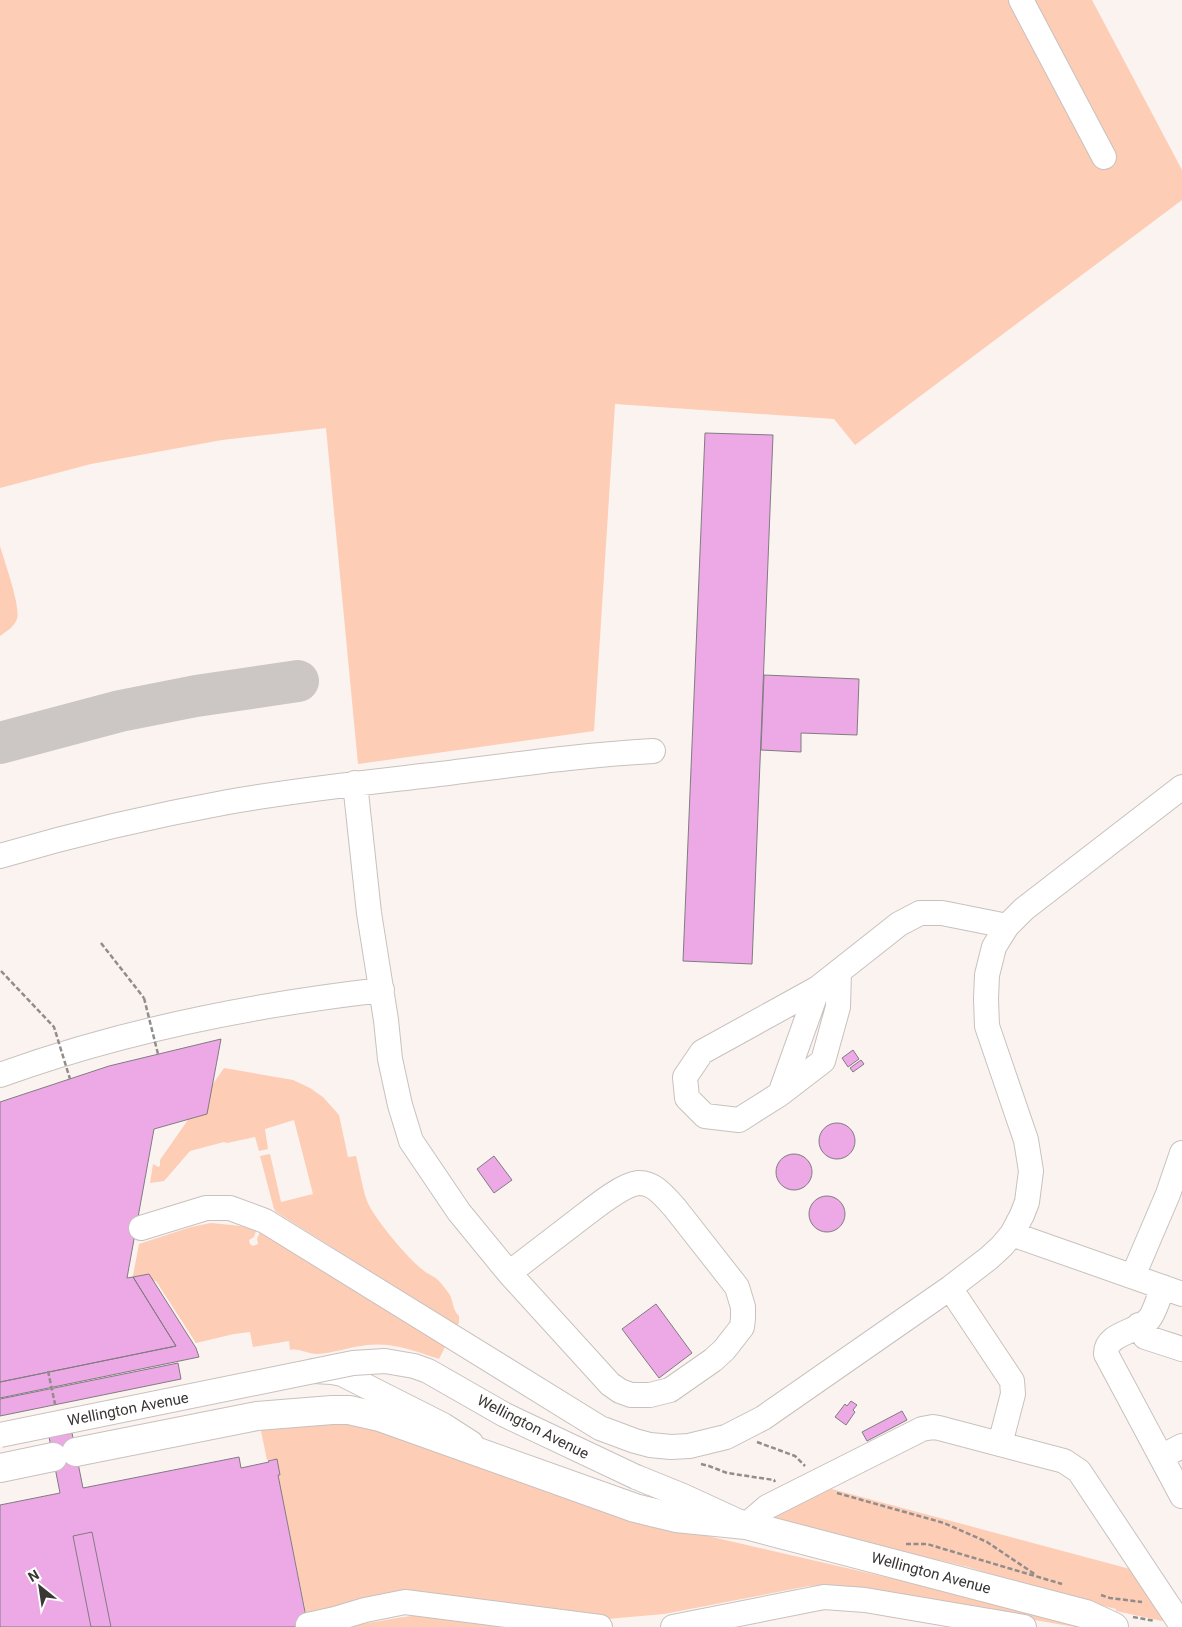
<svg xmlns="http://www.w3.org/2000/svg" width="1182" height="1627" viewBox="0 0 1182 1627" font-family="Roboto,sans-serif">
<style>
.green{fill:#fdcdb6}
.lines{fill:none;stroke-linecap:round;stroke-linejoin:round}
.taxiway{stroke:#ccc6c4;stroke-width:42}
.building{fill:#eda8e6;stroke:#817c81}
.minor-casing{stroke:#c8c1be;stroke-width:26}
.major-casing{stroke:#c8c1be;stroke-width:30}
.path{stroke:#928d8b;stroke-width:2.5;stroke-dasharray:5 2.5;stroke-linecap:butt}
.minor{stroke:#fff;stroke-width:24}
.major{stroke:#fff;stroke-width:28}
.minor-bridge-casing{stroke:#c8c1be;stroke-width:26;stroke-linecap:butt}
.path-bridge{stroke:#928d8b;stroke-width:2.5;stroke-dasharray:5 2.5;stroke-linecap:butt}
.minor-bridge{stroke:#fff;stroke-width:24}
.labels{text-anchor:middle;stroke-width:4;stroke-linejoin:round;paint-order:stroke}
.street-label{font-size:15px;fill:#393635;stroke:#fff}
</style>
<rect width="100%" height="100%" fill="#faf3ef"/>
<path class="green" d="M0,0h1092l90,170v30l-327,245 -21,-26 -219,-15 -21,327 -236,33 -32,-336 -104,12 -131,24 -91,24z
M0,546c4,14 21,61 17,73 -3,8 -10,12 -17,17z
M224,1068l69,12 17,8 13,9 16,18 9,42 8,-1c4,15 6,31 11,45 6,16 42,59 56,69 4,4 11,6 15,10 4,4 9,11 12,15 4,9 2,14 9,21v7l-3,4 -10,-7 -3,-3 -167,-105 -2,-3 -14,-53 10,-2 11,48 32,-8 -19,-74 -29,9 3,20 -9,2 -4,-14 -28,6 -3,-1 -34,9 -26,30 -14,2 3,-19 5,3 2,-1v-6z
M211,1223l30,3 15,5 -2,6 -5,3 1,4 3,2 5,-2 -1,-5 3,-7 4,2 182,111 -7,14c-23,-8 -47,-17 -72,-14 -17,2 -34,8 -50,9 -10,0 -17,-6 -27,-4l-1,-9 -36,6 -3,-15 -16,2 -38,9 -40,-62 -25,5 8,-42 52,-17z
M337,1416l349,115 403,93 -1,3h-13l-244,-42 -22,1 -145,28 -57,5 -189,-22 -111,21 -29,-142 2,-1 -3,-16 -10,1 -7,-34z
M828,1488l302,81 4,3 33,46 -5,3 -46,-10v-2l-16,-4 -1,2 -131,-40 -93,-22 -101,-27 2,-6z
M423,1615l123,12h-214c30,-1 60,-10 91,-12z"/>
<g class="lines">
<path class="taxiway" d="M0,743l120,-32 76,-15 102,-15"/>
</g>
<path class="building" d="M705,433l68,2 -21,529 -69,-3z
M764,675l95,4 -2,56 -56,-2v19l-40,-2z
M221,1039l-14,75 -53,15 -27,149 6,-1 43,69 -176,36v-280l109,-36z
M853,1050l6,9 -11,8 -6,-9z
M861,1060l3,4 -11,8 -3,-4z
M819 1141a18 18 0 1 1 36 0a18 18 0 1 1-36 0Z
M776 1172a18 18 0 1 1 36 0a18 18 0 1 1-36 0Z
M494,1156l18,24 -18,13 -17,-24z
M809 1214a18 18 0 1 1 36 0a18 18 0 1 1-36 0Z
M149,1274l47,74 3,9 -199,41v-16l176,-36 -43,-69z
M656,1304l36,49 -33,25 -37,-49z
M178,1363l3,16 -181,37v-17z
M851,1401l6,4 -4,5 2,2 -9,13 -11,-8 10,-13 2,2z
M902,1411l5,9 -40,21 -5,-9z
M72,1433l11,55 156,-31 2,11 28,-6 -1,-1 9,-2 3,16h-2l30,152h-308v-122l60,-12 -11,-56z
M92,1532l19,95h-20l-18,-91z"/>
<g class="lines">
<g class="minor-casing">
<path id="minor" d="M1021,0l83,157
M355,783l14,130 17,107 4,39 10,46 11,36 48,71 50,61 101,111 10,7 11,4h19l20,-5 43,-30 11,-10 18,-23 1,-9v-11l-6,-20 -62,-79c-10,-11 -21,-26 -37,-25 -18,2 -50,30 -65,41 -21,16 -43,33 -64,49
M0,856c75,-22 151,-40 228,-54 67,-12 135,-19 203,-27 74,-9 148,-20 222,-24
M818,988l-38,106 -41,26 -34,-4 -18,-18 -2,-21 17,-25 116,-64 81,-64 21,-11h22l65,13
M0,1075c124,-45 251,-70 382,-85
M780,1094l43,-33 15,-54 1,-35
M141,1228l65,-20h24l35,13 335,207 35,13 15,4 21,2 18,-1 37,-9 37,-19 187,-130 39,-30 13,-12 10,-12 10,-19 5,-13 4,-31 -5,-31 -39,-114 -1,-27 1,-24 7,-28 13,-21 17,-17 158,-122
M1012,1234l170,60
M1133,1276l35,-82 14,-41
M1163,1287c-3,7 -9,27 -14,32 -10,13 -44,14 -43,35l76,142
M950,1288l62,93 1,13 -13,50
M1139,1325l6,12 37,12
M314,1371l18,1 10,2 101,51 28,18
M1161,1457l21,-11
M636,1477l47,19 63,29 21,-18 155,-78 11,-2 6,1 125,33 15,10 103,155
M308,1625l27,-6 30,-9 40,-8 195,25
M673,1627l151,-30 41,3 159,27"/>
</g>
<g class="major-casing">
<path id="major" d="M76,1452l181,-36 75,-6h17l31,7 255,91 41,10 70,7 340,89 28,13
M0,1468l53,-11"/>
</g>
<path class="path" d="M101,943l43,55
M48,1371l7,33
M757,1442l38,14 10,10
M701,1464l8,2 18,7 47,7 1,2
M837,1493l107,30 43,19 49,33
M906,1544h21l135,40
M1101,1595l9,3 32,4
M1133,1617l22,4"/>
<use href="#minor" class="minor"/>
<use href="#major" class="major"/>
<g class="minor-bridge-casing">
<path id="minor-bridge" d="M0,1435l353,-72 32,-2 29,5 14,5 77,44 131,62"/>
</g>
<path class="path-bridge" d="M1,971l53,56 16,52
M144,998l14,56"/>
<use href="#minor-bridge" class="minor-bridge"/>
</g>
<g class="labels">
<g class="street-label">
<text transform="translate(128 1409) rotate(-11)" y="5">Wellington Avenue</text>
<text transform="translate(533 1427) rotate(27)" y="5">Wellington Avenue</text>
<text transform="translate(931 1573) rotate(15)" y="5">Wellington Avenue</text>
</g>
</g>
<g transform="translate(40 1587) rotate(330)" stroke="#ffffff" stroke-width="4" paint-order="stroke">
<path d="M0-4L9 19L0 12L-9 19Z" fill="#393635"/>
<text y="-8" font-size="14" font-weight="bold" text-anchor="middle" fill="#393635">N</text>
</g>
</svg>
